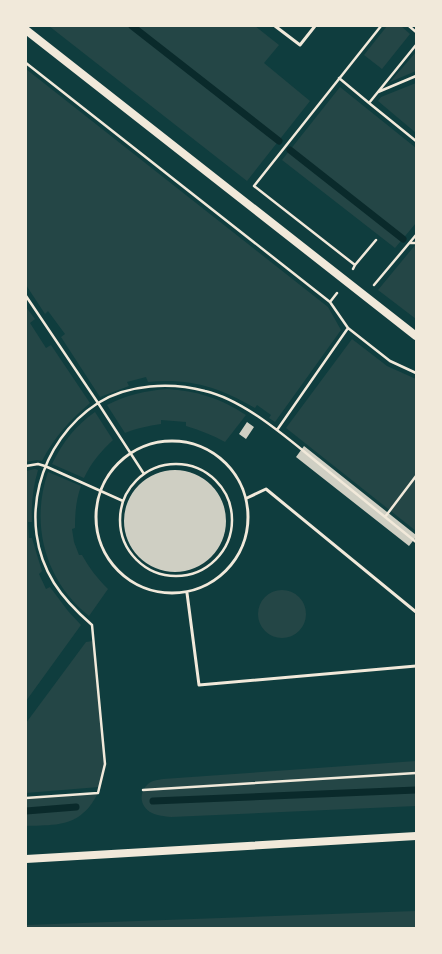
<svg xmlns="http://www.w3.org/2000/svg" width="442" height="954" viewBox="0 0 442 954" font-family="'Sofia Sans Condensed',sans-serif">
<style>
.green{fill:#244646}
.lines{fill:none;stroke-linecap:round;stroke-linejoin:round}
.stream{stroke:#0a2a2b;stroke-width:7}
.building{fill:#cfcfc3}
.path{stroke:#f1e9da;stroke-width:2.5}
.service{stroke:#f1e9da;stroke-width:3}
.secondary{stroke:#f1e9da;stroke-width:8}
</style>
<rect width="100%" height="100%" fill="#0f3d3e"/>
<path class="green" d="M49,26h206l24,19 -15,18 46,38 -63,80z
M387,26h14l9,8 -28,35 -18,-14z
M416,52v19l-26,11z
M26,69l302,238 13,23 -66,92 -6,-4 2,-3 -14,-10 -2,3c-37,-21 -65,-30 -107,-26l-2,-5 -19,5 2,4 -29,11 -39,-60 4,-3 -17,-23 -3,3 -19,-29z
M416,83v50l-38,-32 3,-4z
M340,87l76,61v75l-21,25 -113,-88z
M416,244v75l-38,-29z
M26,307l9,12 -5,4 16,25 5,-3 39,58c-21,18 -35,33 -48,58l-5,-1 -11,2z
M352,339l35,27 29,13v152l-130,-103z
M167,389c30,2 53,9 79,26l-21,27c-13,-7 -25,-12 -39,-16v-4l-25,-2v4c-13,2 -24,4 -36,9l-18,-28c20,-10 37,-14 60,-16z
M95,412l18,28c-12,11 -22,23 -29,38l-32,-14c11,-22 23,-38 43,-52z
M35,469l3,1c-5,17 -7,34 -6,52h-4l1,16h3l5,17 5,16 -3,3 7,15 4,-2 18,24 13,14 -55,76v-230z
M48,472l33,14c-5,14 -6,27 -6,42l-3,1 2,13 5,13h3c8,14 15,23 26,34l-19,27c-44,-35 -59,-92 -41,-144z
M258 614a24 24 0 1 1 48 0a24 24 0 1 1-48 0Z
M93,641l12,123 -6,23 -73,6v-70l60,-81z
M416,761v45l-245,11c-7,-1 -13,-1 -19,-4 -12,-6 -14,-20 -4,-29 4,-4 10,-4 15,-5z
M98,793c-4,7 -8,15 -15,20 -14,14 -39,12 -57,13v-28z
M416,911v17h-390v-3z"/>
<g class="lines">
<path class="stream" d="M132,26l147,115
M290,150l113,89
M153,801l263,-11
M26,811l50,-4"/>
</g>
<path class="building" d="M247,422l7,5 -8,12 -7,-5z
M304,446l112,89v2l-7,9 -113,-89z
M124 521a51 51 0 1 1 102 0a51 51 0 1 1-102 0Z"/>
<g class="lines">
<path class="path" d="M409,26l7,6
M416,45l-47,58 47,38
M26,63l304,239 18,26 -71,102
M339,78l30,25
M378,92l38,-16
M410,243h6
M355,265l21,-25
M353,269l2,-4 -101,-79 127,-160
M374,285l42,-50
M26,296l72,107 46,71
M330,302l7,-9
M348,328l42,33 26,12
M120 520a56 56 0 1 1 112 0a56 56 0 1 1-112 0Z
M26,466l12,-2 7,2 78,35
M385,517l31,-41
M143,790l273,-17
M26,798l72,-5 7,-29 -13,-139c-15,-13 -28,-26 -38,-42 -38,-61 -15,-142 44,-180 30,-19 73,-21 107,-12 39,9 81,46 112,71 33,27 66,53 99,80"/>
<path class="service" d="M275,26l25,19 15,-19
M96 517a76 76 0 1 1 152 0a76 76 0 1 1-152 0Z
M247,498l19,-9 150,123
M187,593l12,92 217,-19"/>
<path class="secondary" d="M26,30l390,306
M26,859l390,-23"/>
</g>
<rect width="442" height="954" fill="none" stroke="#f1e9da" stroke-width="54"/>
</svg>
